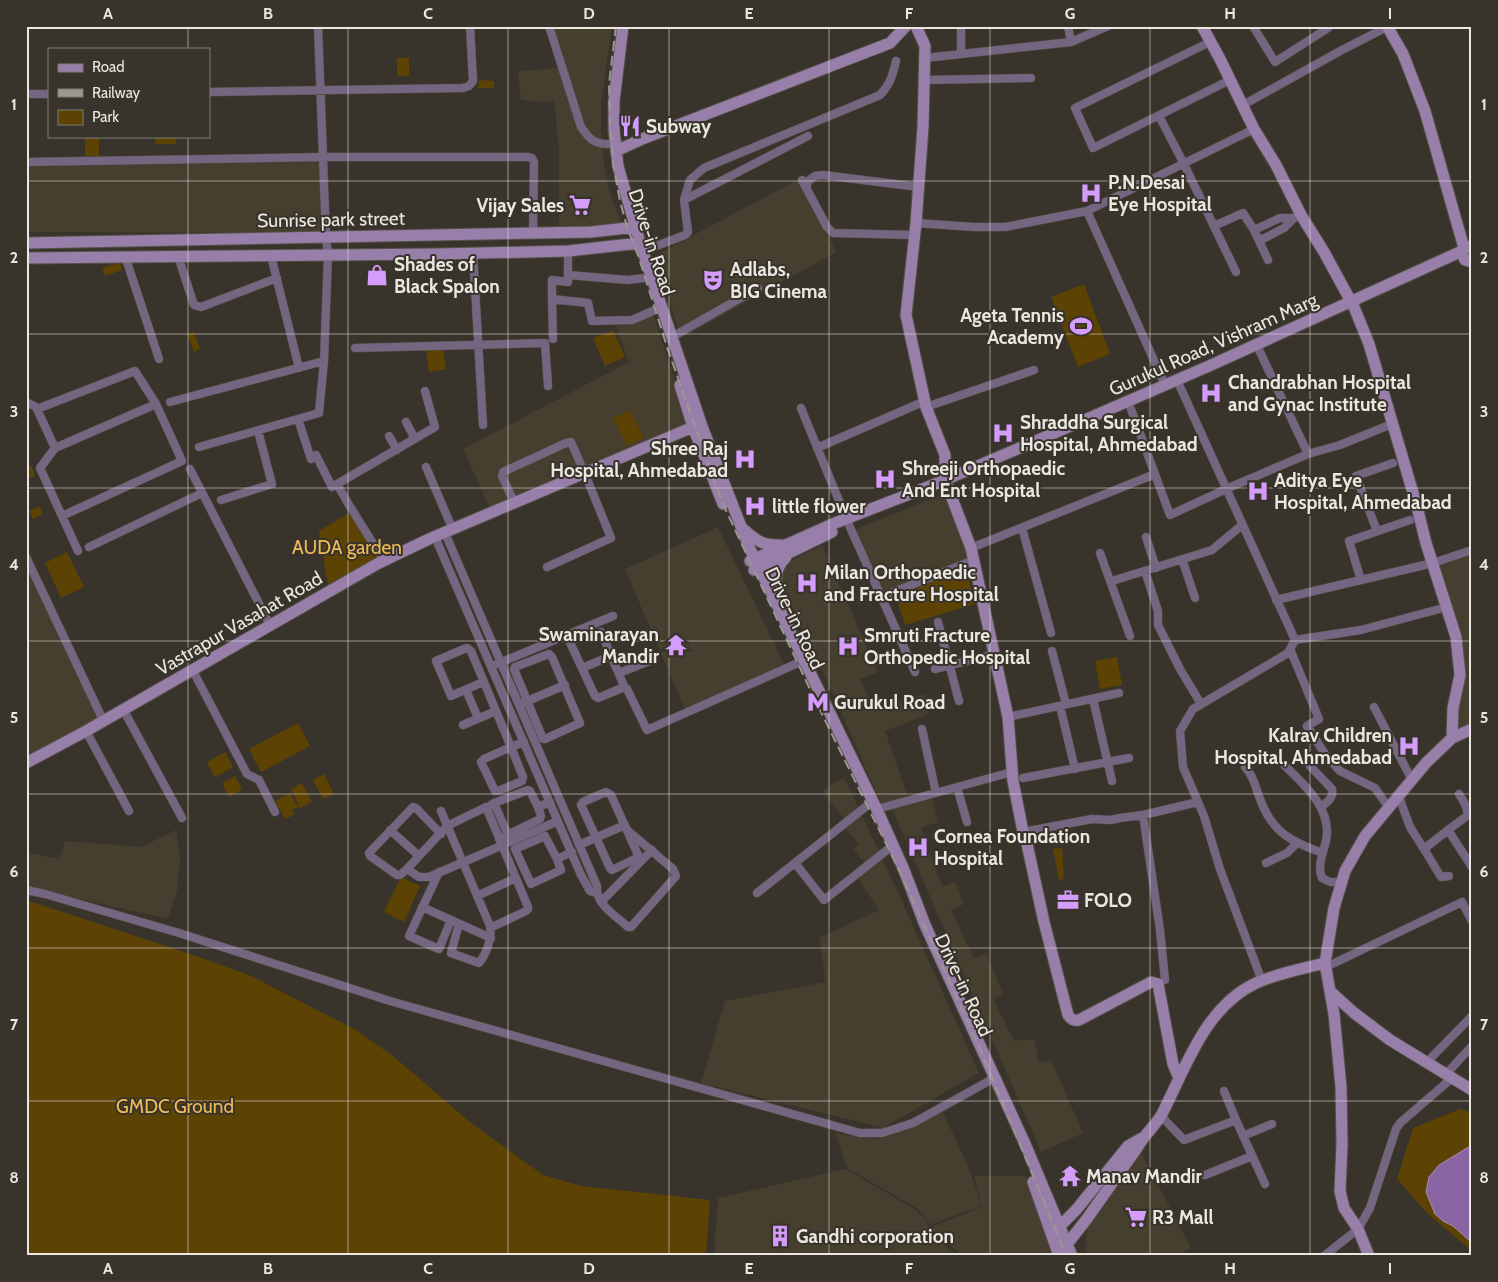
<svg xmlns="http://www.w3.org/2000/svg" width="1498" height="1282" viewBox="0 0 1498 1282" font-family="Cabin,sans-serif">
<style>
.built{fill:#463e2e}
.green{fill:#5c4203}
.water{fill:#8a65a3;stroke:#a78cb6}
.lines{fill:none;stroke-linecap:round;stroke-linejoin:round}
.street-casing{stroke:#555148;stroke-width:9}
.secondary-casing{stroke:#555148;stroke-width:13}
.street{stroke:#746580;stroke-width:8}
.secondary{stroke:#977faa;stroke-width:11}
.rail{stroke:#9c9891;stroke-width:2;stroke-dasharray:10 5;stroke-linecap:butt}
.grid{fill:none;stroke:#eae7e1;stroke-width:1;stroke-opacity:0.55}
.labels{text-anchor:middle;stroke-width:4;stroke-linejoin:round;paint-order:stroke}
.poi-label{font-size:19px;font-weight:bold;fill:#eae7e1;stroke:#39342b;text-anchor:start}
.street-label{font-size:19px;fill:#eae7e1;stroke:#39342b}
.park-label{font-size:19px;fill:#efbb57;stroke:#39342b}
.neatline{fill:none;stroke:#eae7e1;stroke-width:2}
.grid-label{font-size:16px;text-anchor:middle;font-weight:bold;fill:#eae7e1}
</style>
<rect width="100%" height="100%" fill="#39342b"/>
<path class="built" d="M554,26h58l-11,77v28l3,31 6,32 12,31 -63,4v-79l-5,-50 -7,2 -26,-2 -3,-29 44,-3z
M320,162l3,71 -297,-1v-66z
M801,178l35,74 -156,87 -22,-85z
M653,315l37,111 -199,84 -28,-61 166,-87 -13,-36 17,-3z
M946,493l25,66 -87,35 -28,-65z
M718,527l68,141 -100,44 -61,-143z
M822,545l56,127 -18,7 14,31 52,-16 1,21 -42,16 23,66 -27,6 -48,-109 -55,-117 2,-11z
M1472,554v173l-18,6 7,-59 -24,-107z
M26,560l75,159 -75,43z
M844,777l57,122 78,174 -96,55 -182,-45 24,-82 101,-19 -7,-44 60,-28 -21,-31 12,-10 -17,-20 6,-5 -19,-22 4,-3 -22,-28z
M932,796l6,26 -17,6 21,59 13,-5 9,22 -13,6 23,49 12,-6 17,41 -10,4 21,43 20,-2 5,24 12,-3 32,73 -42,19 -150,-345z
M176,830l4,27 -3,34 -9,28 -142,-32v-35l33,7 6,-18 76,6z
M942,1110l29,63 10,33 -51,19 -6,-10 -9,-8 -68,-39 -12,-35 41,6 38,-15z
M1140,1150l51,98 -16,8h-88l-2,-9 3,-22z
M846,1169l68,40 9,7 10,18 24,22h-243l4,-58z
M974,1176h51l10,19 20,61h-92l-28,-23 -4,-6 51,-20z"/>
<path class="green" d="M397,58h12v18h-12z
M479,80l15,1v7h-16z
M85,136h14v20h-14z
M155,136h21v8h-21z
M120,262l2,8 -17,6 -3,-8z
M1084,284l26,70 -32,13 -27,-70z
M613,330l12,27 -20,9 -12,-28z
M194,332l6,17 -6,3 -7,-18z
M443,347l3,22 -17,3 -3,-23z
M630,410l14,28 -17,8 -14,-28z
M26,463l6,4 3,9 -8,3 1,3h-2z
M39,506l4,8 -10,5 -4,-8z
M351,512l32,43 -54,36 -10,-60z
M67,552l17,35 -23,11 -16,-35z
M962,569l4,1 9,34 -70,21 -9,-28z
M1117,657l5,28 -22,4 -5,-28z
M298,723l12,23 -49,26 -12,-23z
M225,752l8,15 -18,10 -8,-15z
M324,774l10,20 -11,5 -10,-19z
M235,776l7,14 -13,7 -7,-14z
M302,783l10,19 -12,6 -9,-19z
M290,793l8,14 -6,3 2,5 -9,4 -10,-18z
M1062,848l2,31 -5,1 -6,-31z
M401,877l19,9 -16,36 -20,-10z
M26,900l167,55 56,20 107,55 37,26 78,67 72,52 38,11 129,14 -4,53 4,3h-684z
M1460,1109l12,4v138l-45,-38 -30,-34 16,-51z"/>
<path class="water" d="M1472,1145v98l-19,-17 -10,-5 -8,-7 -9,-22 3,-15 10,-12z"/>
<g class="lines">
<g class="street-casing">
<path id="street" d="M549,26l32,101c8,11 12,17 27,17
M961,26v28
M1068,26l3,16
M1253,26l22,36 53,-34 -2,-2
M1210,42l-135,66 18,40 137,-68
M925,58l146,-16 37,-16
M924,80l107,-2
M209,92l254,-4 6,-2 4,-5 -3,-55
M26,94h23
M1243,105l99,-55 45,-23
M1159,116l25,48 52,108
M26,162l302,-5h200l4,1 2,4 -1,71
M802,180l25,47 6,6 81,2
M806,188l2,-7 7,-5 8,-1 96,12
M684,200l124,-64
M916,223l58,4h31l82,-16
M1214,226l29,-13 11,17 14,30
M1254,230l26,-12h14
M1259,241l25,-13 10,-10 7,-3
M568,251v31l-16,-2v19l36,4 4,18 40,-1 23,-10
M643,251l42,-16 3,-3 -4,-32 6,-20 14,-12 176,-73c10,-10 13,-21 16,-34
M473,253l10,172
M125,256l34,103
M178,256l16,49 7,2 76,-29
M271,256l28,112
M568,275l60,5 16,-2
M552,299l1,40
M672,337l86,-49
M355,348l190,-5 3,43
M1177,380l118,260
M1165,385l-78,-174 167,-82
M1128,401l42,114 56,-26 82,-35 -49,-104
M26,402l10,5 19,41 -15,20 38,83
M170,402l154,-41
M926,407l108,-37
M801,408l48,117 66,147
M37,409l98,-38 21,33 -101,44
M298,419l13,40 5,-4 16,32 103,-60 -10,-36
M406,422l9,17
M389,436l8,14
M199,447l120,-34 5,-52 4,-106 -2,-18 -8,-211
M817,448l108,-47
M1308,454l32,-9 52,-21
M426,467l27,63
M190,469l80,156
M337,484l12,21 35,56
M221,500l51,-16 -14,-53
M515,504l-13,-28 1,-4 63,-29 5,-1 14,32 26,64 -64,29
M62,516l120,-55 -26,-57
M1022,528l29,105
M1377,531l-21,-55 37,-13
M445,533l152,353c-2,18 19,30 31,41h3l45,-51 -3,-7 -46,-39
M435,537l146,338 9,16 6,2
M1146,537l10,31
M89,547l113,-54
M971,548l184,-74
M1100,553l30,83
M26,557l77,163
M1182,559l13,39
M1145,571l13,40v14l22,44 21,35
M1361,580l-12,-39 61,-21
M1112,581l100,-31 30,-25
M881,597l93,-37
M1276,600l157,-37 39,-13
M938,622l21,79
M567,636l28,60 3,2 24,-10 2,-2 -23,-54
M1295,640l66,-10 86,-23
M1290,649l29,70 -12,7 20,31 13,14 35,17 14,20
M1052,651l14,53
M549,654l3,3 28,66 -35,16h-2l-29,-70 1,-2z
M497,664l116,-48
M582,668l29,-12
M192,669l55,105 12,6 16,32
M935,669l60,-15
M619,673l33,-13
M483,682l-32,14 -15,-35 28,-12 3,-1 4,3 40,96 -27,12 -3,3 14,29h3l24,-10 1,-4 -12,-30 13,-5
M627,689l20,41 151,-67
M466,690l12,28
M1093,699l19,82
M523,703l42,-18
M1060,706l15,63
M1374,707l38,73
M123,709l59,109
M1008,717l111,-24
M463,725l33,-14
M922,729l14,64
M86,731l43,80
M1285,766c20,19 48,44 41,75 -3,12 -9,25 -4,37l8,4h12
M1310,766l22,23c2,9 -5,13 -11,18
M1245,767c9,10 10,19 15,32 12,33 31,43 63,54
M1023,778l106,-20
M957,787l10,35
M606,792l5,3 28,62 -27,13 -2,-2 -29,-63 2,-3z
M1399,797l11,30 14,22 24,-19 24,37
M494,803l34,-13 2,1 8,16
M491,805l3,-2 14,32
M877,809l135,-37
M441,811l49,115c2,12 -3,27 -11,37l-28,-10 8,-29
M1143,815l17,115 5,50
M390,830l29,26
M1448,830l19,-14c2,-8 -4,-15 -8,-22
M1023,832l69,-13 19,1 9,-2 23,-3 55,-13
M499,839l41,-20 1,-3 -3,-9 12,-5
M579,845l46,-20
M1424,849l17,28 8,-1
M557,859l-12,-23 -30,13 16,35 30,-14 -4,-11 15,-7
M795,863l29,37 63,-50
M1266,863l21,-10 10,-10
M407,869l-7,6h-3l-27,-19 -1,-3 44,-46 3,1 25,26
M439,872l-30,64 30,13 12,-29
M26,890l19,4 134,39 211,68 470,132h22l31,-10 76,-42 5,-6
M757,893l116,-92
M477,896l39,-18
M601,902l51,-52
M422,907l69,31
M490,928l36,-17 2,-2v-2l-26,-62 -16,-38 -39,19 -40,43 12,8h10l129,-56
M1326,967l136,-65 10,19
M1262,981l-42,-112 -16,-53 -21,-49 -3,-36 13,-22 95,-56 7,-13
M1427,1062l45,-46
M1446,1074l26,-28
M1224,1091l12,29
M1161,1116l23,24 52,-20 29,64
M1243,1136l29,-12
M1205,1175l47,-19
M1324,1256l34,-27 12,-21 26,-79 4,-6 52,-45"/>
</g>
<g class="secondary-casing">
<path id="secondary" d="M623,26l-9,75v29l4,36 22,77 63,186 46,118 130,267 25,56 21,55 101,221 46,110
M916,26l9,20 -2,81 -7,96 -10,92 20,92 19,48v25l26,68 37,169 5,64 10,51 4,12 17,78 24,93c3,4 5,6 11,5l72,-38 7,2 15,80 6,14
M1202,26l18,33 34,70 22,36 25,50 23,37 30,55 15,37 47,159 10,40 30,94 4,38 -7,33 -1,30
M1387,26l16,28 22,57 39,137
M616,151l26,-12 248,-96 16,-17
M26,243l512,-10 53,-1 45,-5
M1472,246l-8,2 -2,6 3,6 7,2
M26,258l412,-4 130,-3 72,-8
M680,385l13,42 30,77
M742,528c14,12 20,18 39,17
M750,561l85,-38 103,-40 135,-58 136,-59 253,-115
M754,570l78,-38
M777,597c-2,-16 -3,-28 9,-40
M26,763l60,-32 291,-167 52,-25 264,-112
M1330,991l23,21 37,28 82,50
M1033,1182l26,74
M1055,1231l21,-21 52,-64 14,-8
M1064,1248l22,-28 51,-72c7,-13 18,-22 25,-34 24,-47 43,-107 94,-131 22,-10 46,-14 69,-20
M1369,1256l-11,-27 -14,-21 -4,-17 2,-47 -1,-57 -7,-73 -9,-51 9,-55 11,-37 20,-35 61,-73 26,-25 20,-9"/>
</g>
<use href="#street" class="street"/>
<use href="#secondary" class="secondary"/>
<path class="rail" d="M616,26l-7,58 1,38 3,41 7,38 7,26 12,31 28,89 55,155 94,200 84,170 80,177 82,196 3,11"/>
</g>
<path class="grid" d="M188,26v23M348,26v1230M508,26v1230M669,26v1230M829,26v1230M990,26v1230M1150,26v1230M1310,26v1230M188,136v1120M26,181h1446M26,334h1446M26,488h1446M26,641h1446M26,794h1446M26,948h1446M26,1101h1446"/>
<defs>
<g id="restaurant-bare" transform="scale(1.725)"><path d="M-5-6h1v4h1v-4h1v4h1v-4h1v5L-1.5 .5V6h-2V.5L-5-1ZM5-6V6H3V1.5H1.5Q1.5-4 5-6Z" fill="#d49cfb" stroke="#39342b" stroke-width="2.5" paint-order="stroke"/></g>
<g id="hospital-bare" transform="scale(1.725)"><path d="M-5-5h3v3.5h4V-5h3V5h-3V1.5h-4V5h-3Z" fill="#d49cfb" stroke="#39342b" stroke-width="2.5" paint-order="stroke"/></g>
<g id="supermarket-bare" transform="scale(1.725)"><path d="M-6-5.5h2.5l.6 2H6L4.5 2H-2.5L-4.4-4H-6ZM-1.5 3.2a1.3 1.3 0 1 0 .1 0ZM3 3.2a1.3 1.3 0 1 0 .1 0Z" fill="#d49cfb" stroke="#39342b" stroke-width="2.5" paint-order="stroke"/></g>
<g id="shop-bare" transform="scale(1.725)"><path d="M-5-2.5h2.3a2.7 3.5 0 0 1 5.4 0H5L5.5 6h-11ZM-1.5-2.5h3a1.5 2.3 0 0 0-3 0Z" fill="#d49cfb" stroke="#39342b" stroke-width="2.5" paint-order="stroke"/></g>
<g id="theatre-bare" transform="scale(1.725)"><path d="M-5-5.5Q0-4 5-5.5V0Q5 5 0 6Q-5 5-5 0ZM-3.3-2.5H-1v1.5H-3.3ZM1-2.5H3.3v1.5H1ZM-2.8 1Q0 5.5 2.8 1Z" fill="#d49cfb" stroke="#39342b" stroke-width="2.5" paint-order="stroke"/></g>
<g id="stadium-bare" transform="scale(1.725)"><path d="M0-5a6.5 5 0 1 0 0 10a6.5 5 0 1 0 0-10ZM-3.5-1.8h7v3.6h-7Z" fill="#d49cfb" stroke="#39342b" stroke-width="2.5" paint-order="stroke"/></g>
<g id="temple-bare" transform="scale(1.725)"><path d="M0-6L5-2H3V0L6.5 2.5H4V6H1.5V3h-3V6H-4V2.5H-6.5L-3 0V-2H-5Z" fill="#d49cfb" stroke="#39342b" stroke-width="2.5" paint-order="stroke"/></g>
<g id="metro-bare" transform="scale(1.725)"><path d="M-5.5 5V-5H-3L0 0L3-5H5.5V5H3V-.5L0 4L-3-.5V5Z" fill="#d49cfb" stroke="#39342b" stroke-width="2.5" paint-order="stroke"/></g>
<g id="office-bare" transform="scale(1.725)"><path d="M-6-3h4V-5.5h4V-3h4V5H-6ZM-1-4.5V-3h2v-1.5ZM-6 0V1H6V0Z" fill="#d49cfb" stroke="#39342b" stroke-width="2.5" paint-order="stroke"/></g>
<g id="building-bare" transform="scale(1.725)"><path d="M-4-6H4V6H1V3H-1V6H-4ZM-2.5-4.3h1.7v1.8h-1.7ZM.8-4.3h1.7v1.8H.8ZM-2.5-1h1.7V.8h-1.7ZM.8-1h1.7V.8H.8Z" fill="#d49cfb" stroke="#39342b" stroke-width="2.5" paint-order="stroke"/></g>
</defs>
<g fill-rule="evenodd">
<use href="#restaurant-bare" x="630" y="126"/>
<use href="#hospital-bare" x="1091" y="193"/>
<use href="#supermarket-bare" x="580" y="205"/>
<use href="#shop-bare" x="377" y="275"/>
<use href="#theatre-bare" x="713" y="280"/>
<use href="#stadium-bare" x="1081" y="326"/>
<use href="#hospital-bare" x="1211" y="393"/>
<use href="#hospital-bare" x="1003" y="433"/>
<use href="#hospital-bare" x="745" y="459"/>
<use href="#hospital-bare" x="885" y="479"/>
<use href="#hospital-bare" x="1258" y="491"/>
<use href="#hospital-bare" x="755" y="506"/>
<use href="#hospital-bare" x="807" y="583"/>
<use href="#temple-bare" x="676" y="645"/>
<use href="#hospital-bare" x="848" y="646"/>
<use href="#metro-bare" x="818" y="702"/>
<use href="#hospital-bare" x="1409" y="746"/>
<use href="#hospital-bare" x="918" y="847"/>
<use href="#office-bare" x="1068" y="900"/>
<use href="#temple-bare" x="1070" y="1176"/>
<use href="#supermarket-bare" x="1136" y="1217"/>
<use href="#building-bare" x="780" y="1236"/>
</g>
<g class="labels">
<g class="poi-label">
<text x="646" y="133">Subway</text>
<text x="1108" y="189">P.N.Desai<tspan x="1108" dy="22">Eye Hospital</tspan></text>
<text x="564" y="212" text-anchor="end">Vijay Sales</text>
<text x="394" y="271">Shades of<tspan x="394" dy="22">Black Spalon</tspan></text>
<text x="730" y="276">Adlabs,<tspan x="730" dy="22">BIG Cinema</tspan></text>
<text x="1064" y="322" text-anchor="end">Ageta Tennis<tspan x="1064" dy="22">Academy</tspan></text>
<text x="1228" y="389">Chandrabhan Hospital<tspan x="1228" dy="22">and Gynac Institute</tspan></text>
<text x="1020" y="429">Shraddha Surgical<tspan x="1020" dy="22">Hospital, Ahmedabad</tspan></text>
<text x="728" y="455" text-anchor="end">Shree Raj<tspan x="728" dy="22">Hospital, Ahmedabad</tspan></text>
<text x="902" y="475">Shreeji Orthopaedic<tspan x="902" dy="22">And Ent Hospital</tspan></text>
<text x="1274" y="487">Aditya Eye<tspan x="1274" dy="22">Hospital, Ahmedabad</tspan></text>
<text x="772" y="513">little flower</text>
<text x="824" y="579">Milan Orthopaedic<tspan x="824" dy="22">and Fracture Hospital</tspan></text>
<text x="659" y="641" text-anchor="end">Swaminarayan<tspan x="659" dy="22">Mandir</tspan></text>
<text x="864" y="642">Smruti Fracture<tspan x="864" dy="22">Orthopedic Hospital</tspan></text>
<text x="834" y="709">Gurukul Road</text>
<text x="1392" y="742" text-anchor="end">Kalrav Children<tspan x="1392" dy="22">Hospital, Ahmedabad</tspan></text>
<text x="934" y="843">Cornea Foundation<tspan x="934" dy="22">Hospital</tspan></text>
<text x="1084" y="907">FOLO</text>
<text x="1086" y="1183">Manav Mandir</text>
<text x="1152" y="1224">R3 Mall</text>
<text x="796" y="1243">Gandhi corporation</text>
</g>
<g class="street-label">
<text transform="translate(331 219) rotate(-1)" y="7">Sunrise park street</text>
<text transform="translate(652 242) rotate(72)" y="7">Drive-in Road</text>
<text transform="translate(1213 344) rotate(-24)" y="7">Gurukul Road, Vishram Marg</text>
<text transform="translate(795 618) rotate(64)" y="7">Drive-in Road</text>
<text transform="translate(239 623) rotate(-30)" y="7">Vastrapur Vasahat Road</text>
<text transform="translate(964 985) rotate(65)" y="7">Drive-in Road</text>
</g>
<g class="park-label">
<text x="347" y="554">AUDA garden</text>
<text x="175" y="1113">GMDC Ground</text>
</g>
</g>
<rect width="1498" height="1282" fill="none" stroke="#39342b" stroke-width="55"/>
<rect x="48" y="48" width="162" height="90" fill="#39342b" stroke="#807c74"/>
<rect x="58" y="64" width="25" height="8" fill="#977faa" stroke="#807c74"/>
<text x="92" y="72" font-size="15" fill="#eae7e1">Road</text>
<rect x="58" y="89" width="25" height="8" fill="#9c9891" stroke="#807c74"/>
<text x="92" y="98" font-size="15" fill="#eae7e1">Railway</text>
<rect x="58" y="110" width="25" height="15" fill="#5c4203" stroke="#807c74"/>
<text x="92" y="122" font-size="15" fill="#eae7e1">Park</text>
<rect x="28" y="28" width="1442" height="1226" class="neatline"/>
<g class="grid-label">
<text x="108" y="19">A</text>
<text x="268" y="19">B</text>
<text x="428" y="19">C</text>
<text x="589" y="19">D</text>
<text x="749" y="19">E</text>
<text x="909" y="19">F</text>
<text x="1070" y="19">G</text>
<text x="1230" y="19">H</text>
<text x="1390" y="19">I</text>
<text x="14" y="110">1</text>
<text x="1484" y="110">1</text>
<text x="14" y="263">2</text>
<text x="1484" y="263">2</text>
<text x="14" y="417">3</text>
<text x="1484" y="417">3</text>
<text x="14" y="570">4</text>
<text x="1484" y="570">4</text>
<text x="14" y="723">5</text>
<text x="1484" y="723">5</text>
<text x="14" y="877">6</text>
<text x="1484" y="877">6</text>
<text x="14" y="1030">7</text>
<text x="1484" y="1030">7</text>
<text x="14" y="1183">8</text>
<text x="1484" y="1183">8</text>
<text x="108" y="1274">A</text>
<text x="268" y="1274">B</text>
<text x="428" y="1274">C</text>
<text x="589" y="1274">D</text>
<text x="749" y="1274">E</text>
<text x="909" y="1274">F</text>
<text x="1070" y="1274">G</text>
<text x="1230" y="1274">H</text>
<text x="1390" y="1274">I</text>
</g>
</svg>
